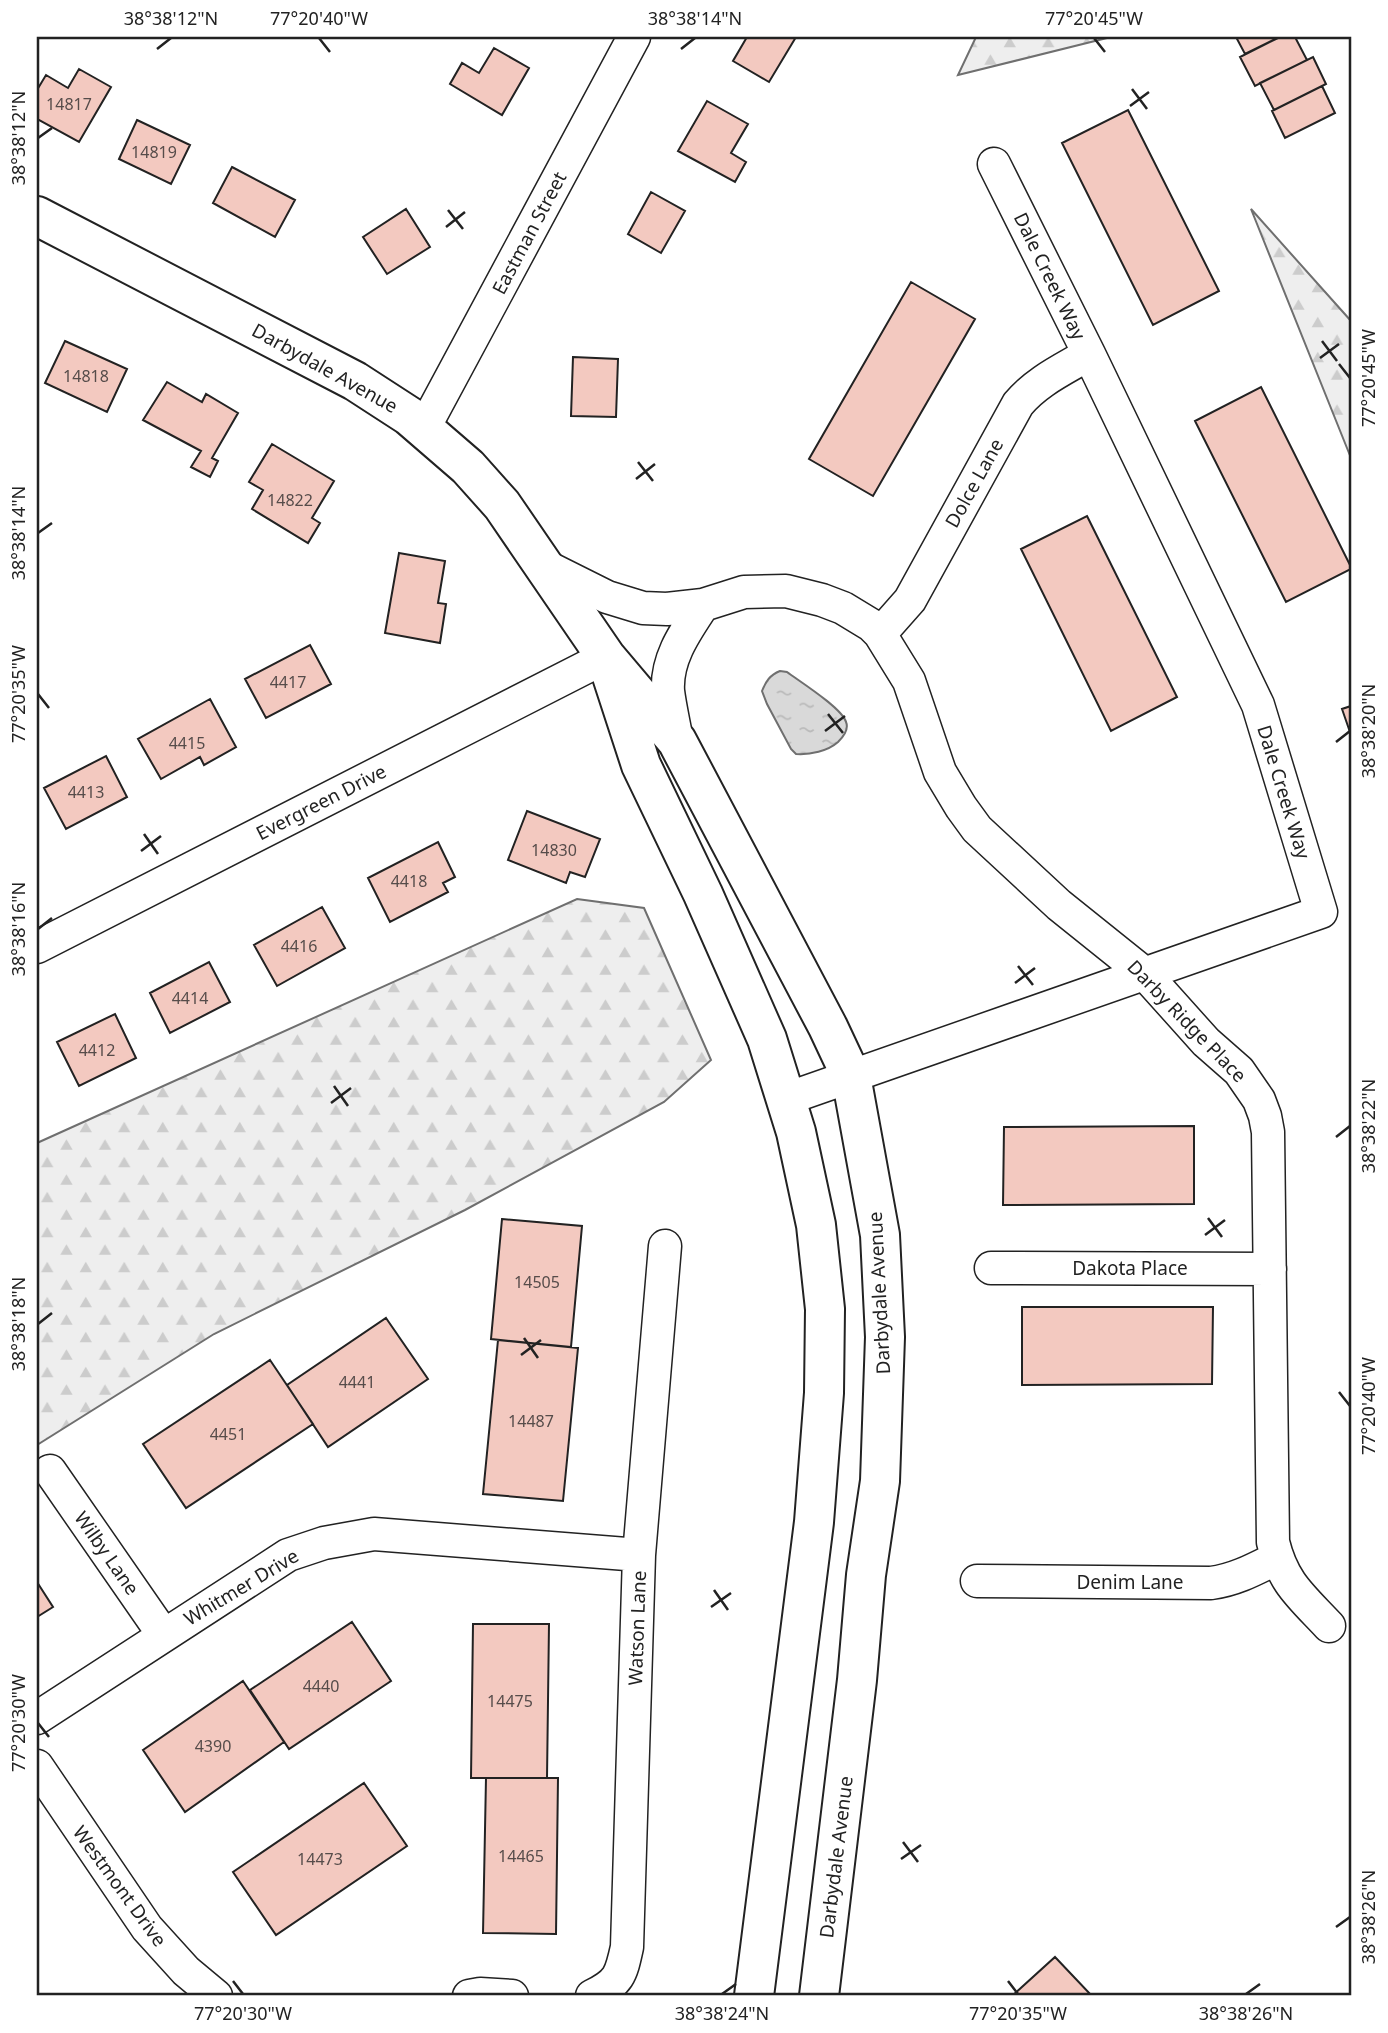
<svg xmlns="http://www.w3.org/2000/svg" width="1388" height="2033" viewBox="0 0 1388 2033" font-family="'Noto Sans',sans-serif">
<style>
.forest{fill:url(#forest-firs);stroke:#6f6f6f;stroke-width:2}
.water{fill:url(#water-ripples);stroke:#6f6f6f;stroke-width:2}
.building{fill:#f3c9c0;stroke:#222;stroke-width:2}
.lines{fill:none;stroke-linecap:round;stroke-linejoin:round}
.street-casing{stroke:#222;stroke-width:35}
.secondary-casing{stroke:#222;stroke-width:42}
.street{stroke:#fff;stroke-width:32}
.secondary{stroke:#fff;stroke-width:38}
.ticks{fill:none;stroke:#222;stroke-width:2.5}
.labels{text-anchor:middle;stroke-width:5;stroke-linejoin:round;paint-order:stroke}
.number-label{font-size:16px;fill:#564c4a}
.street-label{font-size:19px;fill:#222;stroke:#fff}
.neatline{fill:none;stroke:#222;stroke-width:2.5}
.ticks-label{font-size:18px;text-anchor:middle;fill:#222}
</style>
<defs>
<pattern id="forest-firs" width="22" height="20" patternUnits="userSpaceOnUse" patternTransform="scale(1.75)"><rect width="22" height="20" fill="#eee"/><path d="M5 1l3.5 6h-7zM16 11l3.5 6h-7z" fill="#ccc"/></pattern>
<pattern id="water-ripples" width="26" height="14" patternUnits="userSpaceOnUse" patternTransform="scale(1.75)"><rect width="26" height="14" fill="#d9d9d9"/><path d="M2 4q2-2 4 0t4 0M15 11q2-2 4 0t4 0" fill="none" stroke="#bababa"/></pattern>
</defs>
<rect width="100%" height="100%" fill="#fff"/>
<path class="forest" d="M976,37h135l-153,38z
M1251,209l100,112v137z
M577,899l67,9 67,152 -47,42 -199,108 -251,124 -177,111v-302z"/>
<path class="water" d="M780,671l7,1c12,9 55,36 59,50 3,7 -3,15 -8,20 -10,9 -28,13 -42,12l-5,-5 -24,-45 -5,-13c4,-10 8,-16 18,-20z"/>
<path class="building" d="M747,37h49l-27,45 -36,-21z
M1236,37h43l-34,17z
M1280,37h15l12,23 -52,26 -15,-29z
M494,48l35,20 -27,47 -52,-31 12,-21 17,10z
M1313,57l13,27 -52,26 -14,-27z
M79,69l32,18 -32,55 -42,-23v-29l9,-15 22,13z
M1322,86l13,27 -50,25 -13,-27z
M707,101l41,23 -17,29 15,9 -11,20 -57,-31z
M1128,110l91,181 -66,34 -91,-182z
M137,120l53,25 -19,39 -52,-25z
M232,167l63,33 -20,37 -62,-34z
M651,192l34,19 -24,42 -33,-19z
M406,209l24,38 -43,27 -24,-37z
M911,282l64,37 -102,177 -64,-37z
M65,341l62,28 -20,43 -62,-29z
M573,357l45,2 -2,58 -45,-1z
M167,382l35,20 4,-8 32,19 -26,45 6,3 -8,16 -19,-10 10,-16 -58,-31z
M1261,387l90,180v2l-65,33 -91,-181z
M272,444l62,37 -22,37 8,5 -12,20 -56,-34 11,-19 -14,-8z
M1087,516l90,181 -66,34 -90,-182z
M399,553l46,8 -7,42 8,1 -6,39 -55,-10z
M310,645l21,39 -65,34 -21,-39z
M210,699l26,48 -32,18 -4,-8 -39,22 -23,-40z
M1351,706v29l-9,-26z
M106,756l21,41 -61,32 -22,-41z
M527,811l73,28 -15,38 -15,-5 -4,11 -58,-23z
M438,842l17,35 -12,6 5,9 -58,30 -22,-44z
M322,907l23,41 -68,38 -23,-41z
M209,962l21,40 -60,31 -20,-40z
M115,1014l21,44 -57,28 -22,-44z
M1194,1126v78l-191,1 1,-78z
M502,1219l80,7 -11,121 -80,-8z
M1022,1307h191l-1,77 -190,1z
M386,1318l42,61 -100,68 -41,-62z
M498,1340l80,8 -15,153 -80,-7z
M270,1360l43,64 -127,84 -43,-64z
M37,1582l16,25 -16,10z
M352,1622l39,59 -102,68 -39,-59z
M473,1624h76l-2,154h-76z
M243,1681l41,61 -99,70 -42,-62z
M486,1778h72l-2,156 -73,-1z
M364,1783l43,63 -131,89 -43,-63z
M1055,1957l37,39h-80z"/>
<g class="lines">
<g class="street-casing">
<path id="street" d="M424,428l210,-391
M543,565l64,32 36,11 24,1 36,-4 41,-13 42,-1 36,9 21,8 28,17 9,9 29,47 31,91 21,35 16,22 82,76 86,69 61,68 33,29 20,29 6,16 3,16 5,410c10,41 28,54 56,84
M880,634l30,-34 108,-196c19,-23 46,-35 71,-50
M677,741c-3,-17 -7,-34 -9,-50 -2,-33 18,-60 35,-86
M37,947l569,-290
M786,1099l535,-187 -63,-207 -169,-351 -95,-190
M991,1268l279,1
M50,1471l113,163
M977,1581l234,2c24,-3 44,-14 66,-25
M37,1718l251,-163 36,-12 50,-9 265,21
M37,1766l110,162 39,43 30,25
M469,1996l11,-2 32,2
M592,1996c27,-13 29,-21 35,-49l12,-392 26,-309"/>
</g>
<g class="secondary-casing">
<path id="secondary" d="M37,216l318,165 54,35 59,51 34,38 104,152 71,84 151,286 23,49 29,159 5,102 -5,144 -14,94 -9,105 -38,316
M612,676l29,89 62,129 64,145 29,93 20,93 9,84 -1,84 -10,129 -60,474"/>
</g>
<use href="#street" class="street"/>
<use href="#secondary" class="secondary"/>
</g>
<path class="ticks" d="M319,38l11,14M1094,38l11,14M157,49l14,-11M681,49l14,-11M1132,89l15,20M1130,106l19,-14M38,138l14,-10M448,210l15,19M446,227l19,-15M1322,341l15,20M1320,358l19,-14M1339,364l11,14M638,462l15,19M636,479l19,-15M38,533l14,-10M38,694l11,14M828,714l15,19M825,731l20,-15M1336,742l14,-11M144,834l14,20M141,851l20,-15M38,929l14,-11M1018,966l15,19M1015,983l20,-15M334,1086l14,20M331,1103l20,-15M1336,1137l14,-11M1208,1218l14,19M1205,1235l20,-15M38,1324l14,-11M524,1338l14,20M521,1355l20,-15M1339,1392l11,14M714,1590l14,20M711,1607l20,-14M38,1723l11,14M903,1842l15,20M901,1859l20,-14M1336,1927l14,-10M233,1981l10,13M1008,1981l10,13M722,1994l14,-10M1246,1994l14,-10"/>
<g class="labels">
<g class="number-label">
<text x="69" y="110">14817</text>
<text x="154" y="158">14819</text>
<text x="86" y="382">14818</text>
<text x="290" y="506">14822</text>
<text x="288" y="688">4417</text>
<text x="187" y="749">4415</text>
<text x="86" y="798">4413</text>
<text x="554" y="856">14830</text>
<text x="409" y="887">4418</text>
<text x="299" y="952">4416</text>
<text x="190" y="1004">4414</text>
<text x="97" y="1056">4412</text>
<text x="537" y="1288">14505</text>
<text x="357" y="1388">4441</text>
<text x="531" y="1427">14487</text>
<text x="228" y="1440">4451</text>
<text x="321" y="1692">4440</text>
<text x="510" y="1707">14475</text>
<text x="213" y="1752">4390</text>
<text x="521" y="1862">14465</text>
<text x="320" y="1865">14473</text>
</g>
<g class="street-label">
<text transform="translate(529 233) rotate(-62)" y="7">Eastman Street</text>
<text transform="translate(1050 276) rotate(64)" y="7">Dale Creek Way</text>
<text transform="translate(325 368) rotate(29)" y="7">Darbydale Avenue</text>
<text transform="translate(974 483) rotate(-61)" y="7">Dolce Lane</text>
<text transform="translate(1284 792) rotate(73)" y="7">Dale Creek Way</text>
<text transform="translate(321 802) rotate(-27)" y="7">Evergreen Drive</text>
<text transform="translate(1187 1021) rotate(46)" y="7">Darby Ridge Place</text>
<text x="1130" y="1275">Dakota Place</text>
<text transform="translate(879 1293) rotate(-93)" y="7">Darbydale Avenue</text>
<text transform="translate(107 1553) rotate(55)" y="7">Wilby Lane</text>
<text x="1130" y="1589">Denim Lane</text>
<text transform="translate(241 1587) rotate(-31)" y="7">Whitmer Drive</text>
<text transform="translate(637 1628) rotate(-88)" y="7">Watson Lane</text>
<text transform="translate(836 1857) rotate(-83)" y="7">Darbydale Avenue</text>
<text transform="translate(120 1886) rotate(54)" y="7">Westmont Drive</text>
</g>
</g>
<rect width="1388" height="2033" fill="none" stroke="#ffffff" stroke-width="77"/>
<rect x="38" y="38" width="1312" height="1956" class="neatline"/>
<g class="ticks-label">
<text x="171" y="25">38°38'12"N</text>
<text x="319" y="25">77°20'40"W</text>
<text x="695" y="25">38°38'14"N</text>
<text x="1094" y="25">77°20'45"W</text>
<text transform="translate(19 138) rotate(-90)" y="6">38°38'12"N</text>
<text transform="translate(1369 378) rotate(-90)" y="6">77°20'45"W</text>
<text transform="translate(19 533) rotate(-90)" y="6">38°38'14"N</text>
<text transform="translate(19 694) rotate(-90)" y="6">77°20'35"W</text>
<text transform="translate(1369 731) rotate(-90)" y="6">38°38'20"N</text>
<text transform="translate(19 929) rotate(-90)" y="6">38°38'16"N</text>
<text transform="translate(1369 1126) rotate(-90)" y="6">38°38'22"N</text>
<text transform="translate(19 1324) rotate(-90)" y="6">38°38'18"N</text>
<text transform="translate(1369 1406) rotate(-90)" y="6">77°20'40"W</text>
<text transform="translate(19 1723) rotate(-90)" y="6">77°20'30"W</text>
<text transform="translate(1369 1917) rotate(-90)" y="6">38°38'26"N</text>
<text x="243" y="2020">77°20'30"W</text>
<text x="722" y="2020">38°38'24"N</text>
<text x="1018" y="2020">77°20'35"W</text>
<text x="1246" y="2020">38°38'26"N</text>
</g>
</svg>
